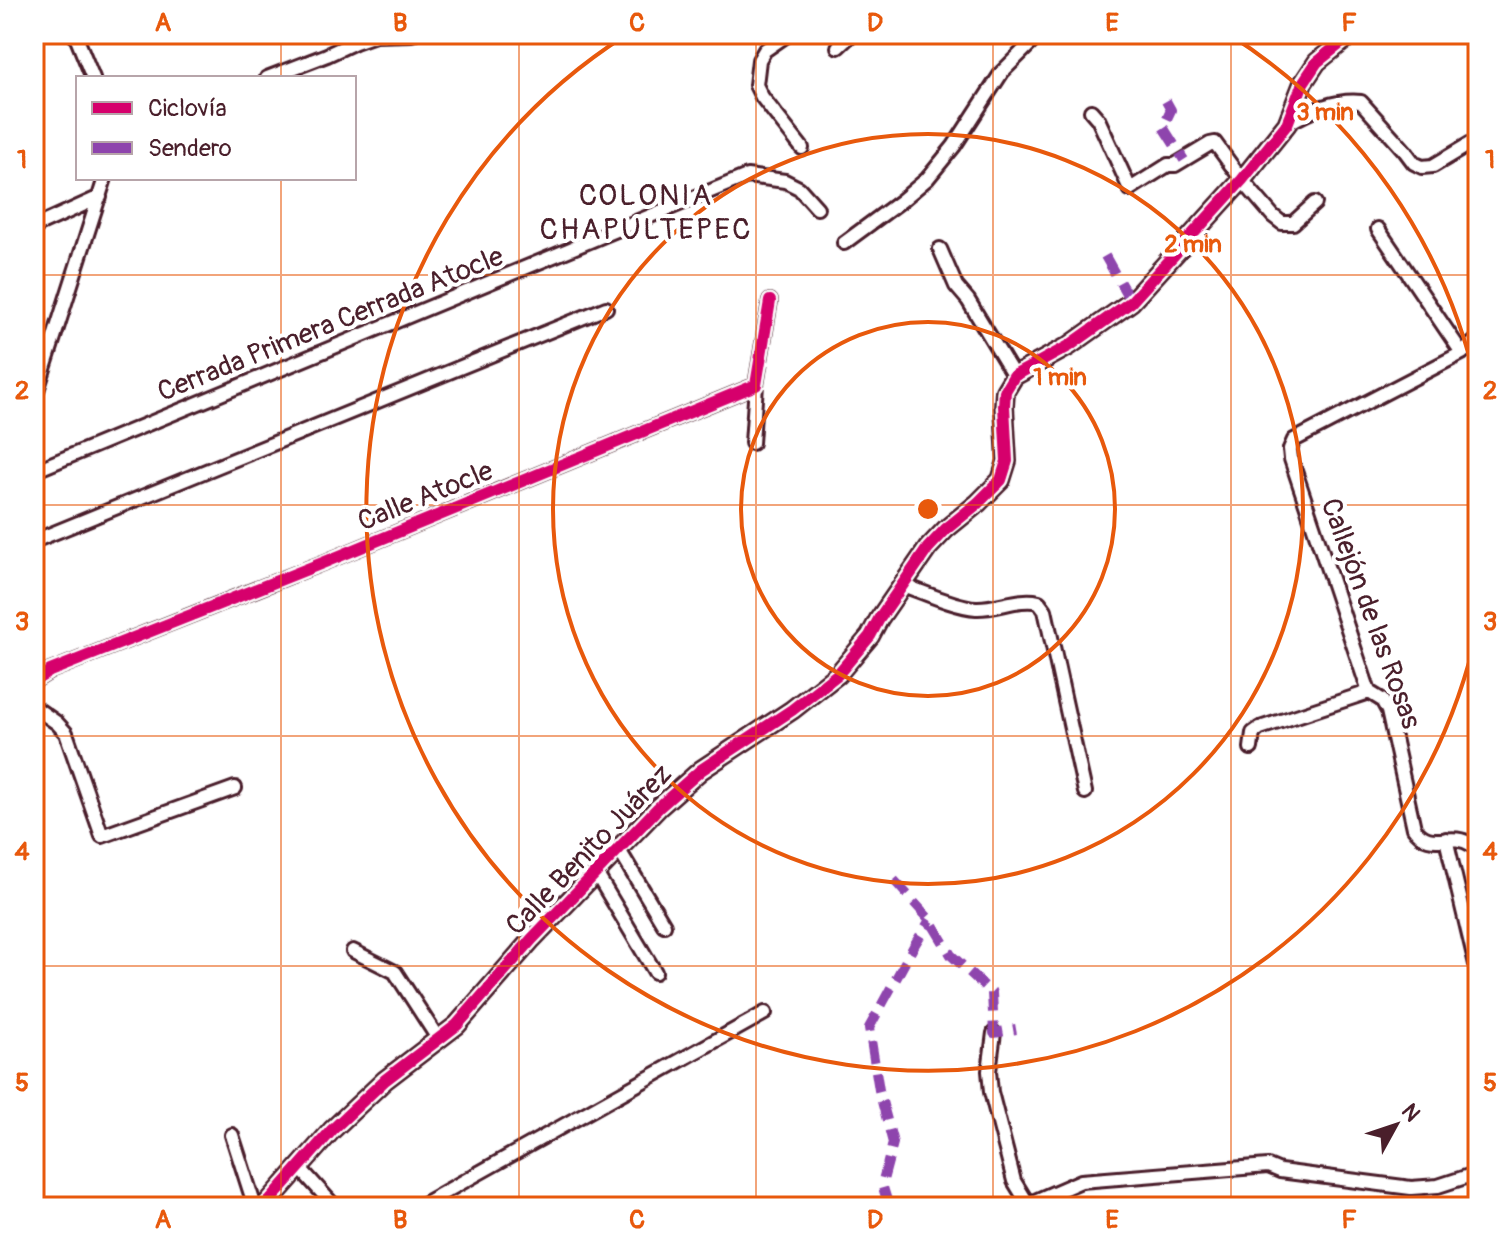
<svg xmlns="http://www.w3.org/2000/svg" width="1512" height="1241" viewBox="0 0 1512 1241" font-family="Pangolin,sans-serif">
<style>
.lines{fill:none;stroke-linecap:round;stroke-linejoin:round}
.minor-casing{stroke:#4a1f2b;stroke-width:18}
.tertiary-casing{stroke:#4a1f2b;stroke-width:22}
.minor{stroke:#fff;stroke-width:12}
.tertiary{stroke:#fff;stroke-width:16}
.quiet{stroke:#8e44ad;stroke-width:10;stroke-dasharray:20 10;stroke-linecap:butt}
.cycleway-casing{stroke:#fff;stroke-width:17}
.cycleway{stroke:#d6006c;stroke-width:12}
.grid{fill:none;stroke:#e8590c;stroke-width:2;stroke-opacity:0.55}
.ring{fill:none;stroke:#e8590c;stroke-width:4}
.labels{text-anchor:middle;stroke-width:8;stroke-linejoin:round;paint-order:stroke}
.street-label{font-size:28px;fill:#4a1f2b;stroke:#fff}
.neighbourhood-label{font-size:30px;letter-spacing:2px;fill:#4a1f2b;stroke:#fff}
.centre{fill:#e8590c;stroke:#fff;stroke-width:4}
.ring-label{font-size:24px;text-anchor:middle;font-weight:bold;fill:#e8590c;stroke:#fff;stroke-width:8;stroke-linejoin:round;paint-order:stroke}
.neatline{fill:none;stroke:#e8590c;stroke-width:3}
.grid-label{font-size:26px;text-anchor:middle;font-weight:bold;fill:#e8590c}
</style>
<rect width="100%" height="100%" fill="#fff"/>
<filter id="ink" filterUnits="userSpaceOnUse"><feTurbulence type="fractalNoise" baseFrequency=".0125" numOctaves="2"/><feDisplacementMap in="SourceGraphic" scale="16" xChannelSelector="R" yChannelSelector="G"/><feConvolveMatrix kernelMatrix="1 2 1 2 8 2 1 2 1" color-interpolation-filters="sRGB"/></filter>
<g filter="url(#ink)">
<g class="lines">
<g class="minor-casing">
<path id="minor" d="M75,34l18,44
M637,34l1,2
M788,34l-23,16 -6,10 -3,25 6,12 40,51
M838,47l14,-13
M267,78l60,-23 28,-13 20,-7 37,-1
M1091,111l7,8 32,70 38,-24h7l35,-21 5,-1 27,37 31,36 9,7h11l22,-20
M1287,124c22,-13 48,-25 74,-22l44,49 9,12 8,4 11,-1 45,-27
M34,227l66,-30
M1378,229l84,124
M844,243l57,-42 26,-22 27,-33 48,-74 38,-38
M940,249l16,37 12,14 46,76
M1478,339l-16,14 -168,87 -4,9 1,10 78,233 13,8 6,11 26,117c17,24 35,2 58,17h6
M34,400l71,-222
M752,443l4,-58
M34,471l713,-295 38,5 14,7 18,20
M34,541l572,-233
M903,585c20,7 53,22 73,23 21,1 43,-11 63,-6l6,8 40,182
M34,681l16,-10 275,-109 431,-177 14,-84
M34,707l23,16 9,10 36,103 133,-48
M1251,748l2,-15 7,-5 109,-36
M1446,839l32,134
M619,850l45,75
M596,873l59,99
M353,951l42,21 44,68
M994,1033l-5,38 2,21 23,89 14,23 4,3
M232,1135l23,72
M299,1167l36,40
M1028,1204l53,-23 187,-15 12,5 131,17 27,-2 40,-13
M418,1207l347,-194"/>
</g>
<g class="tertiary-casing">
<path id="tertiary" d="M264,1207l68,-77 19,-18 34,-32 72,-55 75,-86 126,-131 43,-38 91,-60 46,-36 32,-38 9,-17 49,-71 18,-19 32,-26 23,-23 6,-19 -3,-55 1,-15 9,-15 55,-30 62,-44 111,-122 45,-56 16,-41 14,-21 35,-28"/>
</g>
<use href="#minor" class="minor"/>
<use href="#tertiary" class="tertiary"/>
<path class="quiet" d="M1166,101l5,9 -8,17 21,33
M1105,256l26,46
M894,880l36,40 21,35 41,38 2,40 22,-4
M889,1207l-7,-23 11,-41 -14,-53 -10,-62 46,-84 15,-24"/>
<g class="cycleway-casing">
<path id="cycleway" d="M34,681l16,-10 275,-109 431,-177 14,-84
M264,1207l68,-77 19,-18 34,-32 72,-55 75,-86 126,-131 43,-38 91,-60 46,-36 32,-38 9,-17 49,-71 18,-19 32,-26 23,-23 6,-19 -3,-55 1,-15 9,-15 55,-30 62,-44 111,-122 45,-56 16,-41 14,-21 35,-28"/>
</g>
<use href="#cycleway" class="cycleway"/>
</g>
</g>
<path class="grid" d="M281,34v44M519,34v1173M756,34v1173M993,34v1173M1231,34v1173M281,178v1029M34,275h1444M34,505h1444M34,736h1444M34,966h1444"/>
<g class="ring">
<circle cx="928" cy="509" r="187"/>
<circle cx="928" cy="509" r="375"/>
<path d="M1478 626A562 562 0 1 1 626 35M1230 35A562 562 0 0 1 1478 392"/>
</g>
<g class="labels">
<g class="street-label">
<text transform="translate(330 323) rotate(-22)" y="10">Cerrada Primera Cerrada Atocle</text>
<text transform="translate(425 495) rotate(-22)" y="10">Calle Atocle</text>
<text transform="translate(1372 613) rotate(70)" y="10">Callejón de las Rosas</text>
<text transform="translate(588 849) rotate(-46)" y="10">Calle Benito Juárez</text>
</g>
<g class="neighbourhood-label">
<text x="646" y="205">COLONIA<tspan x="646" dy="34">CHAPULTEPEC</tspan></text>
</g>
</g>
<circle cx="928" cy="509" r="12" class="centre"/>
<g class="ring-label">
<text x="1325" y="120">3 min</text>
<text x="1193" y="252">2 min</text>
<text x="1060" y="385">1 min</text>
</g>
<rect width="1512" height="1241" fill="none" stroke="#fff" stroke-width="88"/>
<rect x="76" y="76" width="280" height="104" fill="#ffffff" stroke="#b7a5aa" stroke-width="2"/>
<rect x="92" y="102" width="40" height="12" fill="#d6006c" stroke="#b7a5aa" stroke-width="2"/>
<text x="148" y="116" font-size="24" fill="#4a1f2b">Ciclovía</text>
<rect x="92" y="142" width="40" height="12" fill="#8e44ad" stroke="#b7a5aa" stroke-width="2"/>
<text x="148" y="156" font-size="24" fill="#4a1f2b">Sendero</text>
<g transform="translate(1396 1125) rotate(50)" stroke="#ffffff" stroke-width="6" paint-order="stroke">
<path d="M0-6L14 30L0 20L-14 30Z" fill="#4a1f2b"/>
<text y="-12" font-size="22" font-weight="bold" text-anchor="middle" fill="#4a1f2b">N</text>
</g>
<rect x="44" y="44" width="1424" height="1153" class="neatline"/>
<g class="grid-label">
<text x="163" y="31">A</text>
<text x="400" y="31">B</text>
<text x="637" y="31">C</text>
<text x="875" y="31">D</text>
<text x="1112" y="31">E</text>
<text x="1349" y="31">F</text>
<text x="22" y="168">1</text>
<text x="1490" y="168">1</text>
<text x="22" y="399">2</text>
<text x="1490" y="399">2</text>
<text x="22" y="630">3</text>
<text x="1490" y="630">3</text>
<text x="22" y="860">4</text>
<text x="1490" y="860">4</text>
<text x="22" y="1091">5</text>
<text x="1490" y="1091">5</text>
<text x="163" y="1228">A</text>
<text x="400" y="1228">B</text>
<text x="637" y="1228">C</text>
<text x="875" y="1228">D</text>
<text x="1112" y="1228">E</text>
<text x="1349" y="1228">F</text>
</g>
</svg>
